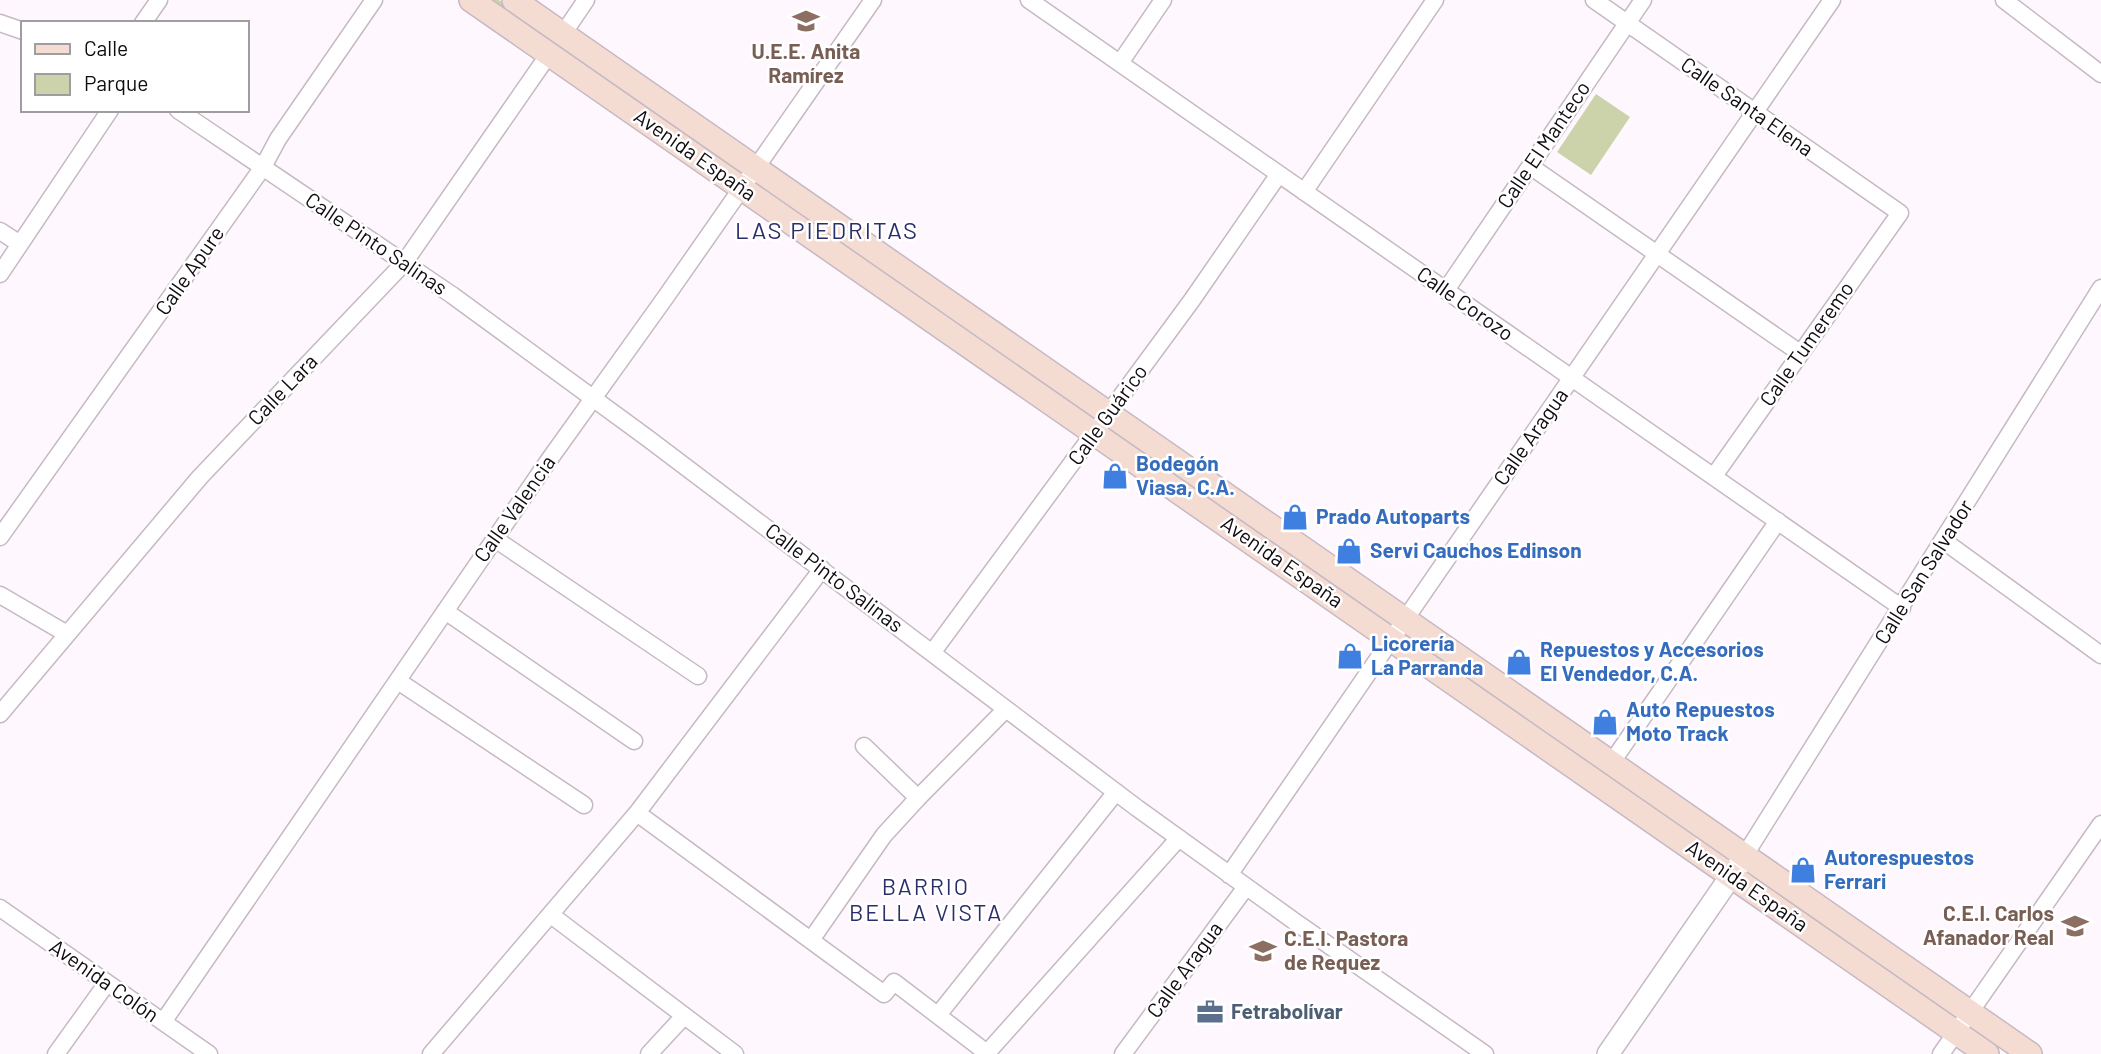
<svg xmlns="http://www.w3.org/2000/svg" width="2101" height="1054" viewBox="0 0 2101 1054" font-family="Barlow,sans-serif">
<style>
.green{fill:#ccd3aa}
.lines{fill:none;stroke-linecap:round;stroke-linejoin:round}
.minor-casing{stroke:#c5b9c3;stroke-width:19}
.tertiary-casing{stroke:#c5b9c3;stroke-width:24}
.secondary-casing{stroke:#c5b9c3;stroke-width:26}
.minor{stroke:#fff;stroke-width:16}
.tertiary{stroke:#fff;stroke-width:21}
.secondary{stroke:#f5dcd3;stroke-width:23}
.labels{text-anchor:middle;stroke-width:5;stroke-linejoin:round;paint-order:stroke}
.education-label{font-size:21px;font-weight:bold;fill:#785e54;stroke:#fff}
.street-label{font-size:21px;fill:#0f0b0f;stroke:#fff}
.shop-label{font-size:21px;font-weight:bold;fill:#366cbe;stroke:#fff;text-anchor:start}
.service-label{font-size:21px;font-weight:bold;fill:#4e5e75;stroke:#fff;text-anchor:start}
.neighbourhood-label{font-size:23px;letter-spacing:2px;fill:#2a2f69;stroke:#fff}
.quarter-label{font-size:24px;letter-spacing:2px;fill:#2a2f69;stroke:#fff}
</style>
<rect width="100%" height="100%" fill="#fff7fe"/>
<path class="green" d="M486,0h13l216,149 -63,-40 -10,-3z
M1596,94l34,23 -39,58 -34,-23z
M838,242l22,10 163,114 -11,-2z
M1123,437l189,130 -10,-2 -180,-125z
M1472,683l18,5 222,157 -2,3z"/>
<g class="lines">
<g class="minor-casing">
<path id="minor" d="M1029,0l873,608
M1594,0l306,213 -186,263
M2004,0l97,74
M0,23l23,8
M143,23l16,-23
M563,34l23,-34
M1120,63l43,-63
M178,110l274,185 194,142 491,371 157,113 191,133
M1530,166l270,187
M1304,192l131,-192
M0,231l20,13
M0,274l110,-164
M1446,290l197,-290
M0,537l263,-370 15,-28 96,-139
M495,539l203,137
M1944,541l157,114
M0,595l67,39
M445,611l189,130
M932,653l260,-353 87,-126
M398,681l186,124
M0,714l200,-237 204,-214 145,-209
M864,746l54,52
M1612,762l166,-241
M637,813l247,181 10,-12 93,71 192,-215
M1745,855l356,-567
M1229,875l603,-875
M0,908l209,146
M551,915l184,139
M811,940l73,-105 34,-37 88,-89
M938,1015l178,-223
M163,1022l386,-562 116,-162 208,-298
M56,1054l51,-71
M431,1054l206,-241 185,-244
M649,1054l35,-38
M1123,1054l123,-167
M1941,1054l160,-230"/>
</g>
<g class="tertiary-casing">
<path id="tertiary" d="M1608,1054l132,-191"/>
</g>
<g class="secondary-casing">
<path id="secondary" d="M471,0l1516,1054
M514,0l1516,1054"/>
</g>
<use href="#minor" class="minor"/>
<use href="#tertiary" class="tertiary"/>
<use href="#secondary" class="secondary"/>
</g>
<defs>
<g id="school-bare" transform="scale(2.1)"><path d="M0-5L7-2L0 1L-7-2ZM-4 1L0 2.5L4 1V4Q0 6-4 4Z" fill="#8d6e63" stroke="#fff" stroke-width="2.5" paint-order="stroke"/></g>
<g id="shop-bare" transform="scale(2.1)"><path d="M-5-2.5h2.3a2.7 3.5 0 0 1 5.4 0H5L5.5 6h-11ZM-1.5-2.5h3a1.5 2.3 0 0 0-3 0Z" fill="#3f7fe0" stroke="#fff" stroke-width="2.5" paint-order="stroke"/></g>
<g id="office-bare" transform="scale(2.1)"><path d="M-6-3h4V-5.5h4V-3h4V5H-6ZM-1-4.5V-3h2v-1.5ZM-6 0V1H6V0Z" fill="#5c6f8a" stroke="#fff" stroke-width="2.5" paint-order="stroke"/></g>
</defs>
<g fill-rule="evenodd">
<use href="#school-bare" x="806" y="21"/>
<use href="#shop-bare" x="1115" y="476"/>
<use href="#shop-bare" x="1295" y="517"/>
<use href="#shop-bare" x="1349" y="551"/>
<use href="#shop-bare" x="1350" y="656"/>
<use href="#shop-bare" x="1519" y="662"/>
<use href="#shop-bare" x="1605" y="722"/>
<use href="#shop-bare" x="1803" y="870"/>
<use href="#school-bare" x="2075" y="926"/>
<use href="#school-bare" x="1263" y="951"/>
<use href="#office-bare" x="1210" y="1012"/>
</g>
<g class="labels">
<g class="education-label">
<text x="806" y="59">U.E.E. Anita<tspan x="806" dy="24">Ramírez</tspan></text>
<text x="2054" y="921" text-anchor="end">C.E.I. Carlos<tspan x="2054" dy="24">Afanador Real</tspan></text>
<text x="1284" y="946" text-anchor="start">C.E.I. Pastora<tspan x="1284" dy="24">de Requez</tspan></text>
</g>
<g class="street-label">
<text transform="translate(1747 107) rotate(35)" y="7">Calle Santa Elena</text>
<text transform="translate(1544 145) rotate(-56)" y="7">Calle El Manteco</text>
<text transform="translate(695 155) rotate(35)" y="7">Avenida España</text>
<text transform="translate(376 244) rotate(34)" y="7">Calle Pinto Salinas</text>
<text transform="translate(190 271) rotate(-55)" y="7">Calle Apure</text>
<text transform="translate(1465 304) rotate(35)" y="7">Calle Corozo</text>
<text transform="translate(1807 344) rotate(-55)" y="7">Calle Tumeremo</text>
<text transform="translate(283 390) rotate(-46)" y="7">Calle Lara</text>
<text transform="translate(1108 415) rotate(-54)" y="7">Calle Guárico</text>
<text transform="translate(1531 437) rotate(-55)" y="7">Calle Aragua</text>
<text transform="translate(515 509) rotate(-55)" y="7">Calle Valencia</text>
<text transform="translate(1282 562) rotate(35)" y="7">Avenida España</text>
<text transform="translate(1924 572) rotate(-58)" y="7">Calle San Salvador</text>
<text transform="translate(834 578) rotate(37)" y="7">Calle Pinto Salinas</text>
<text transform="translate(1747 886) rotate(35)" y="7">Avenida España</text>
<text transform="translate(1185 970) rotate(-54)" y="7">Calle Aragua</text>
<text transform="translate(104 981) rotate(35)" y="7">Avenida Colón</text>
</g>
<g class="shop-label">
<text x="1136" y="471">Bodegón<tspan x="1136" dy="24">Viasa, C.A.</tspan></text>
<text x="1316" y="524">Prado Autoparts</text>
<text x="1370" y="558">Servi Cauchos Edinson</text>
<text x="1371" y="651">Licorería<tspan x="1371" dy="24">La Parranda</tspan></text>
<text x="1540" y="657">Repuestos y Accesorios<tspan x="1540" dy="24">El Vendedor, C.A.</tspan></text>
<text x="1626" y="717">Auto Repuestos<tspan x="1626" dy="24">Moto Track</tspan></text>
<text x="1824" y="865">Autorespuestos<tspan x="1824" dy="24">Ferrari</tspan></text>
</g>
<g class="service-label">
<text x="1231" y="1019">Fetrabolívar</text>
</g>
<g class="neighbourhood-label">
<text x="926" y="895">BARRIO<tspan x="926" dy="26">BELLA VISTA</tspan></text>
</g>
<g class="quarter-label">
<text x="827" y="239">LAS PIEDRITAS</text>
</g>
</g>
<rect x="21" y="21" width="228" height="91" fill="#ffffff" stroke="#9f9d9f" stroke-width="2"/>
<rect x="35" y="44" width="35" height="10" fill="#f5dcd3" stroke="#9f9d9f" stroke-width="2"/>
<text x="84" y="56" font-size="21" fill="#0f0b0f">Calle</text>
<rect x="35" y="74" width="35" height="21" fill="#ccd3aa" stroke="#9f9d9f" stroke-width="2"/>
<text x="84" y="91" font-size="21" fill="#0f0b0f">Parque</text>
</svg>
